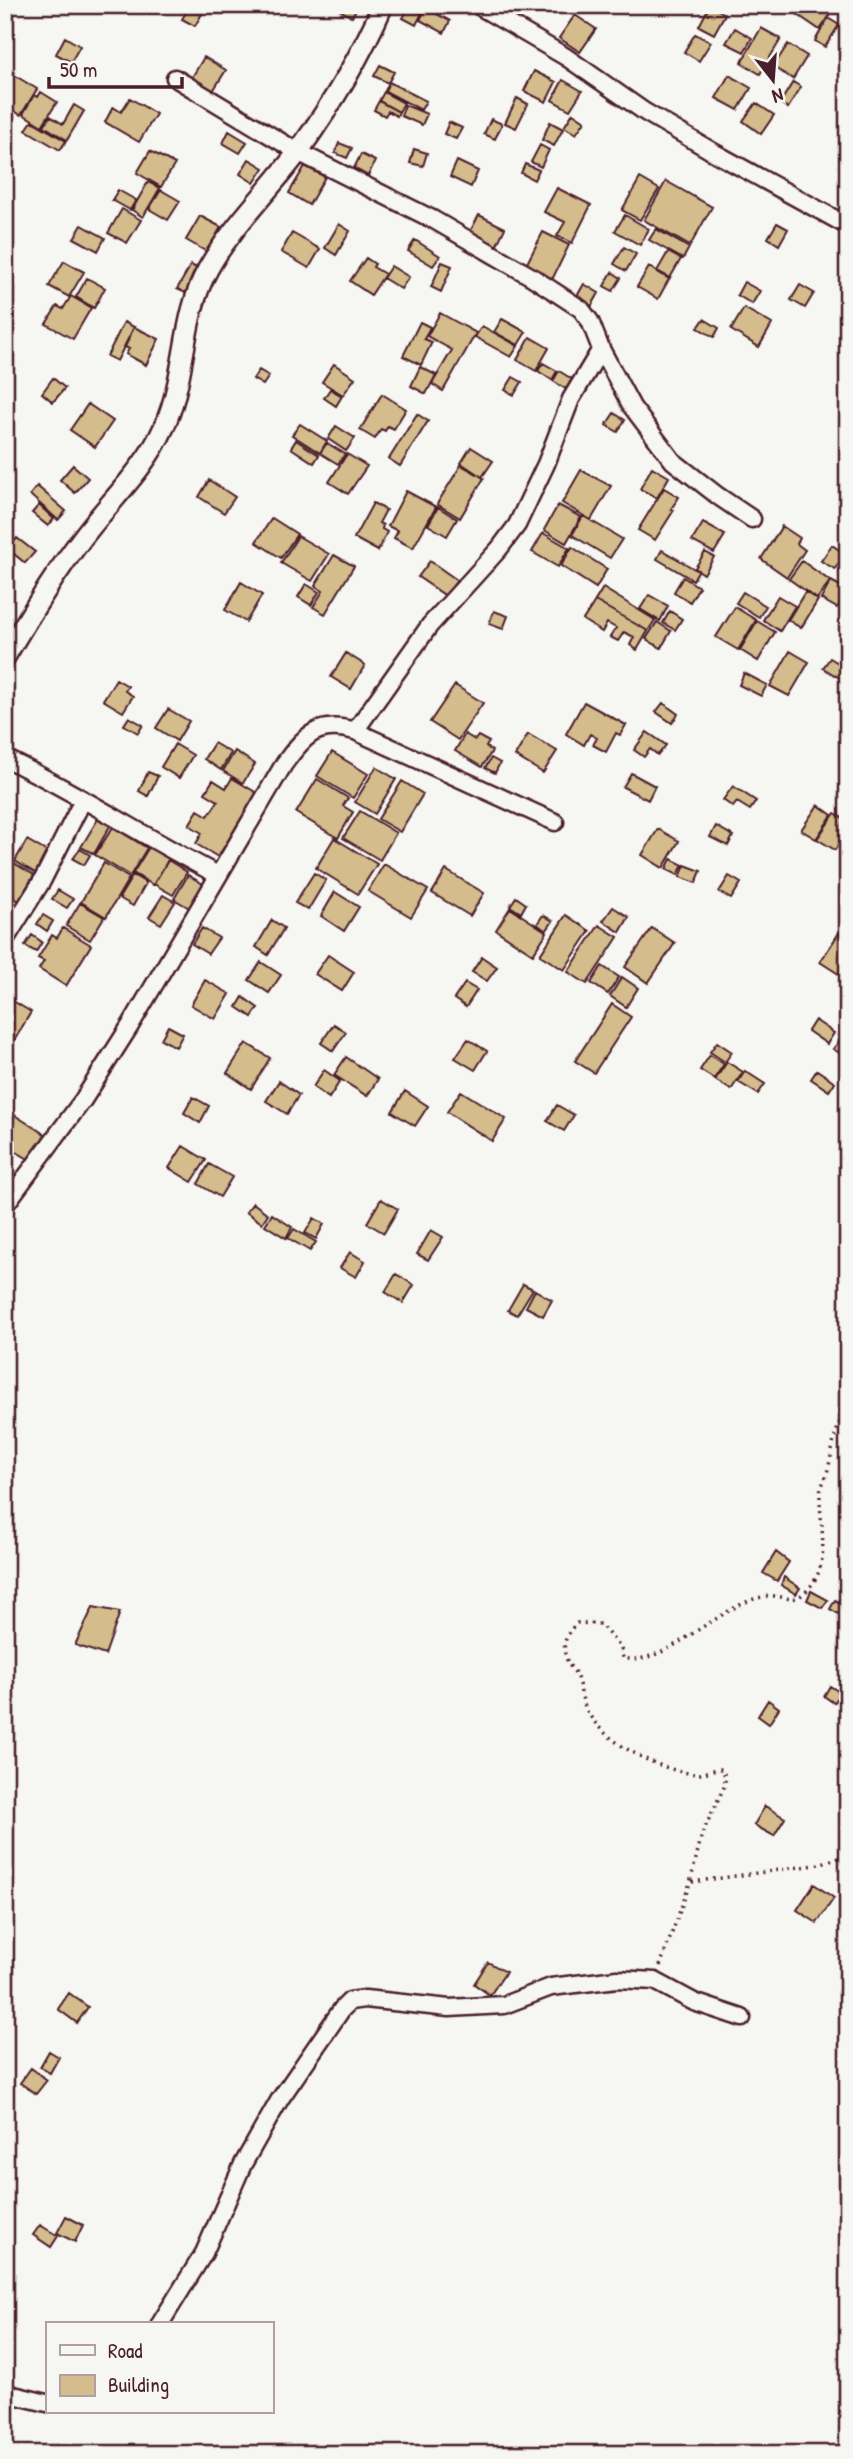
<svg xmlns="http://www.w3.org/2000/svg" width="853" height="2459" viewBox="0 0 853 2459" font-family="'Patrick Hand',sans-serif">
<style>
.building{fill:#d4bc8c;stroke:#4a1f2b;stroke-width:2}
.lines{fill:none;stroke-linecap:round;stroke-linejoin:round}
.minor-casing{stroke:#4a1f2b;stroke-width:21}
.tertiary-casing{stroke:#4a1f2b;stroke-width:24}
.path{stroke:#4a1f2b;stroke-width:3.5;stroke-dasharray:2 5;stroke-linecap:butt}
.minor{stroke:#f6f6f2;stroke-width:16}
.tertiary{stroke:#f6f6f2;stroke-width:19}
</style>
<rect width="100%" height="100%" fill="#f6f6f2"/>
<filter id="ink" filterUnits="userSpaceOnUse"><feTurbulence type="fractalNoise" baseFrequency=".0143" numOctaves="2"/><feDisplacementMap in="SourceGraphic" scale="14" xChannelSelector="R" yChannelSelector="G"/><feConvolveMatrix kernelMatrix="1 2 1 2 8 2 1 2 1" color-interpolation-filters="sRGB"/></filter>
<g filter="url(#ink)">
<path class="building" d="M195,5h12l-12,21 -13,-7 6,-10 4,2z
M331,5h27l-6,12z
M710,5l15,9 -11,20 -15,-8z
M801,5h21l10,7 -12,18 -22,-15 5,-7z
M410,6l12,7 -6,12 -13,-7z
M426,8l24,13 -6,12 -24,-13z
M575,15l21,14 -16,23 -21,-14z
M828,18l11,7 -14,22 -10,-6z
M735,28l17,10 -8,14 -18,-9z
M761,28l20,11 -21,35 -19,-11z
M695,34l16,8 -12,19 -15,-9z
M65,37l15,9 -9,16 -15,-8z
M788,44l19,12 -14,23 -20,-12z
M204,57l22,13 -13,21 -22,-12z
M380,65l14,7 -6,11 -14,-7z
M534,71l22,11 -10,20 -22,-11z
M14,75l23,14 -16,26 -16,-9v-16z
M729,75l22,13 -13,22 -22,-12z
M563,80l19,11 -12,19 -18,-10z
M389,82l37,19 -5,9 -36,-19z
M793,82l8,5 -13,21 -8,-5z
M41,92l16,10 -15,24 -19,-12 11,-19 4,2z
M384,92l20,11 -5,9 -20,-11z
M130,98l26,16 -17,28 -34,-20 8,-15 8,5z
M517,98l11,6 -12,24 -11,-5z
M379,101l20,11 -2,4 -9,-5 -3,5 -11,-6z
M756,103l18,12 -13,19 -18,-13z
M74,105l10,6 -17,29 -23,-14 6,-10 13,8z
M405,105l22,9 -5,11 -21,-9z
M573,113l12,8 -9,13 -12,-7z
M491,119l11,5 -7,15 -11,-5z
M32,121l34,20 -6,9 -34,-20z
M449,122l13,6 -6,11 -12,-5z
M550,122l13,7 -9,17 -12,-6z
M229,131l18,11 -7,11 -17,-10z
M339,143l13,5 -5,10 -12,-5z
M540,145l9,5 -8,17 -10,-5z
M414,149l13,4 -4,13 -13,-3z
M150,151l25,13 -14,23 -24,-14z
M361,154l14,7 -7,15 -14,-8z
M249,159l15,9 -10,15 -14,-9z
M457,161l21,10 -7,16 -21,-10z
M525,164l14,6 -5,10 -13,-7z
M305,166l20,11 -16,28 -20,-12z
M640,178l19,11 -19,31 -18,-10z
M666,181l46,26 -22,39 -46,-26z
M148,182l12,6 -17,29 -11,-7z
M557,188l34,17 -19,38 -15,-7 8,-14 -21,-10z
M118,190l18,10 -6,10 -18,-10z
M161,190l19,11 -12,19 -19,-11z
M122,209l19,11 -14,23 -19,-10z
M479,215l26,13 -11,23 -27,-14z
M625,215l24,14 -9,16 -25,-14z
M200,216l21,11 -14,25 -21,-12z
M777,223l11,6 -9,16 -11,-7z
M339,224l11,7 -14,24 -11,-7z
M82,225l23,13 -7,13 -24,-13z
M656,229l33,19 -6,11 -34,-19z
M543,232l26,13 -19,39 -27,-13z
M292,233l28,16 -11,19 -28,-16z
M415,240l25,16 -7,10 -25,-15z
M624,247l12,7 -10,17 -12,-7z
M668,252l13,7 -11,19 -13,-7z
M366,258l9,6 -2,3 12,7 -14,21 -21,-14z
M64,261l20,11 -15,25 -20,-11z
M442,262l10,4 -11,26 -10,-5z
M191,265l11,6 -14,23 -11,-5z
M391,266l18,11 -8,12 -18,-11z
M649,267l20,12 -11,20 -21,-12z
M612,272l9,6 -8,13 -9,-5z
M87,278l18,10 -11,20 -18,-11z
M744,282l16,9 -8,13 -15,-9z
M584,284l15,9 -8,14 -15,-9z
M800,285l14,8 -9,15 -14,-8z
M71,296l20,12 -18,31 -27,-15 11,-18 6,3z
M744,308l28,16 -13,23 -28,-17z
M440,313l36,20 -33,58 -11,-7 20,-34 -25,-14z
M502,319l24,13 -8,13 -24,-13z
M704,319l15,9 -5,9 -16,-9z
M124,322l10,5 -17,34 -10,-5z
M420,322l10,5 -6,12 8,3 -11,23 -18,-9z
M482,326l36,20 -7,11 -36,-20z
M134,327l25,12 -13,26 -20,-11 3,-5 -4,-2z
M530,337l19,11 -13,23 -19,-11z
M543,363l14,8 -5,9 -14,-9z
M334,364l21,14 -12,17 -21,-13z
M420,367l16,8 -10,19 -15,-8z
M259,370l10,6 -6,9 -10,-6z
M559,371l13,8 -6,10 -13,-8z
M513,377l9,5 -8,13 -9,-5z
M53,378l12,10 -12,14 -11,-9z
M330,389l12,7 -6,10 -12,-8z
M382,394l24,15 -12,20 -6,-3 -3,5 -4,-2 -6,10 -15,-9z
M88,404l25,17 -18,26 -25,-17z
M614,413l11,7 -7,12 -12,-7z
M417,414l11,7 -28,45 -11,-7z
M300,424l27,17 -7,12 -28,-18z
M336,426l19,12 -9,13 -18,-12z
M296,440l23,15 -5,8 -23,-15z
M327,443l18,11 -7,10 -18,-11z
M471,447l22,14 -11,16 -21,-14z
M347,454l20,12 -19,28 -19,-12z
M73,465l15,13 -13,15 -15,-13z
M461,465l23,13 -24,40 -23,-14z
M652,467l17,10 -12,21 -17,-9z
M581,470l30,16 -20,34 -29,-17z
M209,480l26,17 -11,16 -25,-16z
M37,486l29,25 -8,9 -28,-25z
M664,488l15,9 -8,12 3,1 -19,30 -17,-10z
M406,491l30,16 -23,41 -19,-10 4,-7 -10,-5z
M373,503l13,7 -7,13 4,2 -1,4 5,3 -9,19 -24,-13z
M39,505l15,14 -6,7 -16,-13z
M558,505l23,12 -15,26 -22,-13z
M438,507l19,12 -10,17 -19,-11z
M583,516l39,23 -12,19 -38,-23z
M272,518l25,16 -16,24 -25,-16z
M703,523l22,12 -11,18 -22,-12z
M782,526l18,12 -3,6 8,6 -18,27 -26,-18z
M543,533l26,15 -11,19 -26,-15z
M298,536l31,18 -17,27 -31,-18z
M17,538l18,14 -10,11 -17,-14z
M832,545l13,9 -10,15 -14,-8z
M572,547l35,22 -11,19 -35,-22z
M662,550l36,21 -5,9 -36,-21z
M705,552l9,5 -10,17 -9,-6z
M334,555l20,11 -29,48 -12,-7 10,-16 -8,-5z
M430,561l27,19 -11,16 -28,-19z
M802,561l28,20 -13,18 -28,-20z
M683,577l16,10 -9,15 -16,-10z
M831,581l17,9 -11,18 -16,-9z
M241,582l21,13 -16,27 -21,-12z
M306,584l13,8 -8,13 -13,-8z
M603,588l52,32 -7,11 -53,-30z
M743,592l23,14 -7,11 -23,-14z
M805,592l13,8 -17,28 -13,-8z
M649,595l19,11 -8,15 -20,-12z
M778,596l17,10 -15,25 -17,-11z
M595,601l53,30 -11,19 -7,-5 4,-8 -10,-5 -6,9 -8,-4 6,-9 -9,-5 -5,9 -19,-12z
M735,607l21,13 -18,30 -22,-13z
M494,611l14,5 -5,13 -14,-5z
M670,611l12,8 -7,11 -12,-7z
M757,621l18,11 -17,29 -18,-11z
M657,622l14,9 -10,17 -15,-9z
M790,651l19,11 -20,34 -19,-10z
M346,653l19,12 -14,24 -20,-12z
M830,658l18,11v14l-25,-15z
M744,673l23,12 -6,11 -22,-11z
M116,679l12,7 -3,5 8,5 -10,16 -20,-12z
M455,685l28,18 -25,37 -28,-18z
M584,702l42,23 -6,10 -4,-2 -10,19 -13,-7 4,-7 -7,-4 -6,11 -18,-11z
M663,703l15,11 -6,9 -16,-11z
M168,709l21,12 -12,20 -21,-13z
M129,717l14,8 -5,8 -14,-8z
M647,732l19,13 -8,10 -8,-6 -6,8 -10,-7z
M465,734l10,6 3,-4 11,6 -3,5 6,4 -10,16 -27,-16z
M528,734l29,17 -14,22 -28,-17z
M214,743l17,10 -10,17 -17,-11z
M175,744l18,11 -14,23 -18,-11z
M235,751l20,13 -12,19 -20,-12z
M332,752l36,22 -15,24 -36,-22z
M491,758l9,5 -5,10 -10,-5z
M376,767l20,12 -21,35 -20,-12z
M148,772l10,4 -10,20 -9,-5z
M631,773l24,13 -7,14 -25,-13z
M232,778l25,15 -39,64 -22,-13 6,-11 -13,-8 9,-15 10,6 10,-15 -13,-8 8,-13 13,8z
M317,779l31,19 -5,8 10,6 -15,26 -42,-25z
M402,781l21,13 -23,38 -22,-13z
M733,786l23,15 -6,9 -13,-8 -4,5 -10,-7z
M818,805l14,10 -16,24 -15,-9z
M360,811l36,22 -16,27 -37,-22z
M835,813l13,8v10l-13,19 -18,-11z
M98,819l12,7 -16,28 -13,-7z
M716,826l17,10 -5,10 -18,-9z
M113,827l34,21 -17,28 -35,-21z
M658,829l21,12 -16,27 -21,-13z
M334,838l43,26 -19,30 -42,-26z
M27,840l22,13 -12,21 -22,-13z
M149,847l20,12 -16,26 -20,-12z
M80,849l10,6 -6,10 -11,-6z
M671,859l12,6 -5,10 -12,-6z
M168,860l19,12 -14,23 -19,-11z
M12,862l22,13 -15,26 -14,-8v-19z
M104,863l25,15 -23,39 -25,-15z
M384,864l44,26 -17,27 -43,-26z
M685,865l16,6 -5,12 -16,-6z
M446,870l38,23 -14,23 -38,-23z
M314,873l12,7 -18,30 -13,-7z
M133,875l13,8 -13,23 -14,-8z
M188,875l30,18 -15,23 -29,-17z
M729,876l12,7 -10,16 -12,-7z
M58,890l15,9 -6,9 -15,-9z
M335,892l24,15 -15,24 -23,-15z
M163,895l12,7 -14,22 -12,-7z
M516,897l10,7 -5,9 -11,-7z
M80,903l24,14 -14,23 -24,-14z
M613,907l16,10 -9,15 -17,-11z
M510,908l37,24 -14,22 -37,-24z
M43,915l10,6 -6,10 -10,-7z
M543,915l10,6 -7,10 -9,-7z
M566,915l24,16 -26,39 -24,-15z
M272,920l12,8 -16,27 -12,-8z
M599,925l19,12 -31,47 -19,-12z
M63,928l28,17 -25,41 -27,-17 5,-8 -6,-3 14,-23 5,3z
M202,928l17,10 -11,16 -16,-10z
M652,928l23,15 -27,40 -23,-16z
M839,933l9,6v41l-28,-18z
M32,935l10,7 -6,10 -11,-6z
M328,955l26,17 -12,19 -27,-17z
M482,957l15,10 -10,14 -15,-9z
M261,962l20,13 -12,18 -20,-13z
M602,966l17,11 -11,17 -17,-11z
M622,977l16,11 -12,19 -16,-11z
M205,980l25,14 -15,25 -24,-14z
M465,983l12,7 -11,17 -12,-8z
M5,996l26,16 -26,44z
M243,997l15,11 -6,9 -15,-10z
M612,1004l19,13 -37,56 -19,-12z
M815,1020l19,13 -7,11 -19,-13z
M334,1024l12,8 -13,19 -12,-8z
M168,1026l15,8 -7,13 -15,-8z
M468,1039l19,12 -12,19 -20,-12z
M840,1040l8,5v13l-15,-9z
M717,1042l15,10 -7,10 -15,-10z
M246,1043l24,15 -19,31 -24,-16z
M710,1055l14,9 -10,15 -14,-9z
M346,1057l32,22 -11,17 -33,-21z
M727,1062l16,10 -12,18 -16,-10z
M324,1070l16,11 -11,17 -16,-11z
M817,1070l18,12 -6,9 -18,-12z
M745,1071l20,13 -7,10 -20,-12z
M279,1081l20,14 -12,19 -21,-13z
M405,1091l23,15 -13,20 -23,-14z
M461,1091l45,28 -14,22 -45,-29z
M193,1097l16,9 -9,17 -16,-10z
M557,1105l17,10 -10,16 -17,-10z
M5,1109l41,26 -16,25 -25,-15z
M183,1146l23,14 -14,22 -23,-14z
M209,1164l23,13 -12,20 -22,-13z
M381,1199l17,10 -14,24 -17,-10z
M253,1203l15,11 -6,9 -16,-11z
M272,1214l20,13 -6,11 -21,-13z
M314,1218l10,6 -8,15 -11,-6z
M294,1229l22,13 -6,9 -22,-13z
M431,1230l12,7 -15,23 -11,-6z
M350,1252l15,9 -9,16 -16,-9z
M396,1274l18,11 -11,18 -18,-11z
M523,1284l10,5 -16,26 -9,-5z
M535,1290l17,10 -9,16 -17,-9z
M776,1552l13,10 -12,19 -14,-8z
M784,1577l16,11 -4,6 -15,-9z
M811,1591l17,9 -6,8 -15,-8z
M835,1600l13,7v12l-18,-10z
M93,1607l27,5 -15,43 -30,-10z
M830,1686l11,7 -7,10 -10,-7z
M768,1700l11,8 -10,16 -11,-8z
M765,1806l20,12 -11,18 -20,-11z
M814,1884l20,14 -17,25 -20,-13z
M488,1962l18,10 -16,23 -16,-11z
M69,1993l19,14 -11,16 -19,-14z
M49,2051l10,6 -9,16 -10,-6z
M31,2068l16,12 -11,14 -16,-11z
M66,2216l17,9 -8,17 -18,-9z
M40,2225l18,11 -7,11 -18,-12z"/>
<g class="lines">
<g class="minor-casing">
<path id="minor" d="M477,5l89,52 79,55 70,41 133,73
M175,78l123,74 136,68 98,57 49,32 9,12 11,28 31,58 41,54 45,35 34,23
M355,731l75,-106 69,-76 18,-24 29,-61 25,-65 30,-50
M5,758c73,35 141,80 213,117
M5,940l37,-59 41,-81
M5,1205l78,-105 47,-74 154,-262c20,-28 34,-44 71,-33l200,91
M160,2324l44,-71 39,-89 37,-65 62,-90 8,-8 15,-2 84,9 55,-3 47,-18 66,-8 38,2 39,21 48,16
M5,2393l42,10"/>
</g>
<g class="tertiary-casing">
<path id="tertiary" d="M5,657c24,-41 49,-82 78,-120 27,-36 63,-69 81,-110 23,-51 17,-110 44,-158 24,-43 61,-78 90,-117 32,-45 63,-96 85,-147"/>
</g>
<path class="path" d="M692,1882l123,-17 33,-10
M660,1966l30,-83 12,-49 23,-49v-9l-3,-7c-10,-1 -17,6 -26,5 -36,-3 -92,-31 -109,-63 -6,-12 -6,-24 -11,-36 -1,-3 -4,-6 -6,-9 -10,-16 -6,-31 7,-43l23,1 21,24 2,10c33,7 64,-23 91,-38 18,-11 37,-24 59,-24 11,0 19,7 30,-2 31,-26 16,-66 17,-101 1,-7 5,-13 7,-20 7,-24 5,-43 21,-65"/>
<use href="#minor" class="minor"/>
<use href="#tertiary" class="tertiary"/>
</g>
</g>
<rect width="853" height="2459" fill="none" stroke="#f6f6f2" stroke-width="28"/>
<rect x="14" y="14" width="825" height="2431" fill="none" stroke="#4a1f2b" stroke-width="2.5" filter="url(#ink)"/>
<rect x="46" y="2322" width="228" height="91" fill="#f6f6f2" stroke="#b1a0a2" stroke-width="2"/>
<rect x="60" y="2345" width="35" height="10" fill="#f6f6f2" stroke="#b1a0a2" stroke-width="2"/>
<text x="108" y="2358" font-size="21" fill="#4a1f2b">Road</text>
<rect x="60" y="2375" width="35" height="21" fill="#d4bc8c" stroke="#b1a0a2" stroke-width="2"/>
<text x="108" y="2392" font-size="21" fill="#4a1f2b">Building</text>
<g transform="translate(773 80) rotate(163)" stroke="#f6f6f2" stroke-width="5" paint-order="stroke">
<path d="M0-5L12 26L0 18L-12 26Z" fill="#4a1f2b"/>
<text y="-10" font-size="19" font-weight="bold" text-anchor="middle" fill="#4a1f2b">N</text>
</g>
<path d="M49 77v10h133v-10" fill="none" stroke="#4a1f2b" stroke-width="3.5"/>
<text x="60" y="77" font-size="21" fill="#4a1f2b" stroke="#f6f6f2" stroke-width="5" paint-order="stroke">50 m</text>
</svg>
